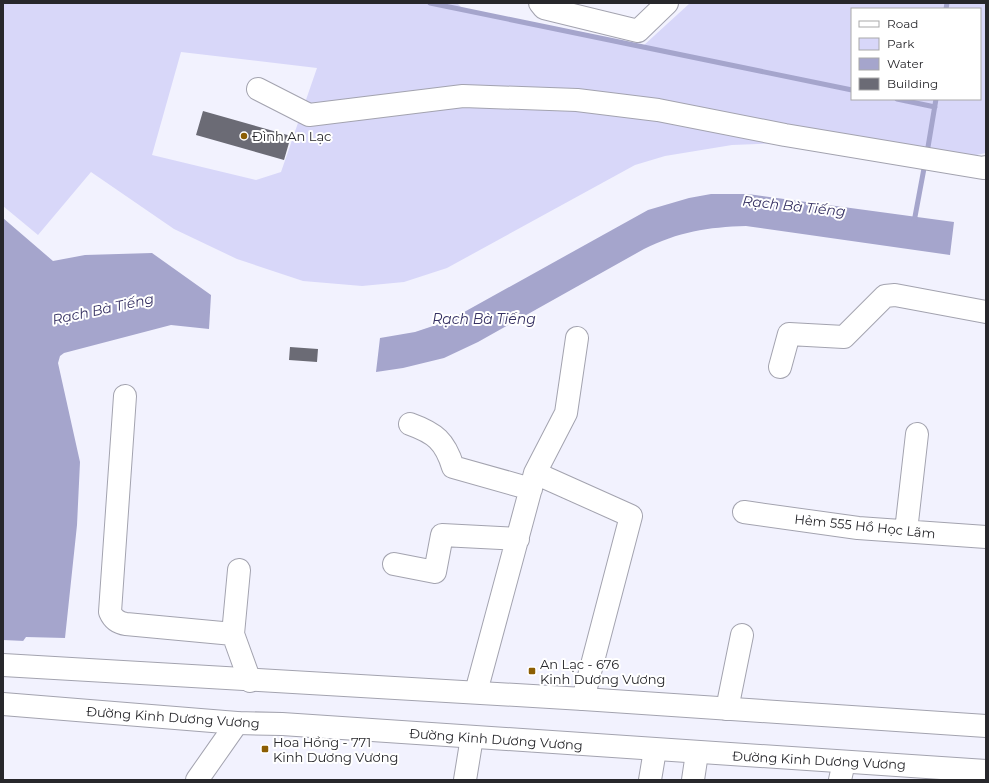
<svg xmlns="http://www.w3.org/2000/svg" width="989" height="783" viewBox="0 0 989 783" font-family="Montserrat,sans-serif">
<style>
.green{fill:#d8d7f9;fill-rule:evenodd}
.water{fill:#a5a5cc}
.pier{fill:#f2f2fe}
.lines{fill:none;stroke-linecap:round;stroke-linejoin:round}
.stream{stroke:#a5a5cc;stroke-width:5}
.building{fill:#6b6b75}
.minor-casing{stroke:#a3a3af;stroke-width:24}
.major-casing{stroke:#a3a3af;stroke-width:24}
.minor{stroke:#fff;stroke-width:22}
.major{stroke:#fff;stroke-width:22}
.poi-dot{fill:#8c5e03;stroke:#fff;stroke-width:1.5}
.labels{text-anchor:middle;stroke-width:4;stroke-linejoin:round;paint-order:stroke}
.poi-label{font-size:13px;fill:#27272b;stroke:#fff;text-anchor:start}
.street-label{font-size:13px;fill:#27272b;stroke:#fff}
.water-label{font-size:14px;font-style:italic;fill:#353062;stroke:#fff}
</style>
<rect width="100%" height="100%" fill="#f2f2fe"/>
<path class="green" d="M3,3h454l6,6 180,37 47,-43h296v150l-15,3 -169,-14 -70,3 -67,11 -30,9 -188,103 -43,14 -42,4 -59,-5 -66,-22 -63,-30 -83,-57 -53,63 -35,-29zM852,9h128v90h-128zM181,52l136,16 -36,104 -25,8 -104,-25z"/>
<path class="water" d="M711,194h37l206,28 -4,33 -204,-29c-38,1 -68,6 -102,23l-166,93 -34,16 -41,10 -27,4 4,-34 35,-6 33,-11 200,-111 41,-12z
M3,218l50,43 32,-6 67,-2 59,42 -2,34 -38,-4 -107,28 -4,3 -2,7 22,99 -3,63 -12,113 -39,-1 -23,32z"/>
<path class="pier" d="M3,640l22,1 -22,30z"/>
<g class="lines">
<path class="stream" d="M430,3l422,87
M946,9l1,-6
M897,99l38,8
M927,153l9,-54
M914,222l11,-59"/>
</g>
<path class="building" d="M203,111l88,25 -7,24 -88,-25z
M290,347l28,2 -1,13 -28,-2z"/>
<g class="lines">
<g class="minor-casing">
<path id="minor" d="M540,3l4,5 94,23 29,-28
M258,89l51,26 154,-19 114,4 81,10 127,25 198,33 3,-1
M780,367l9,-33 55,3 41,-41 10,-1 91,17
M125,396l-15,216c3,7 8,11 16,12l107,10 17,47
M410,424c25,9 35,17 43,43l78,22
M535,473l96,43 -48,183
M744,512l114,16 128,9
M906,531l11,-97
M394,564l41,8 7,-37 76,4
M233,634l6,-64
M476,692l59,-219 31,-60 11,-75
M727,709l15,-74
M197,780l40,-57
M465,780l7,-43
M650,780l5,-30
M693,780l4,-27
M840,780l4,-18"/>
</g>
<g class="major-casing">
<path id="major" d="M3,665l580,34 403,27
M3,704l234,19 45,1 704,47"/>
</g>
<use href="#minor" class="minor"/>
<use href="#major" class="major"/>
</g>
<g class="poi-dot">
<circle cx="244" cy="136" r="4"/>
<rect x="528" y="667" width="8" height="8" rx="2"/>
<rect x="261" y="745" width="8" height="8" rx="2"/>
</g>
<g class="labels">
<g class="poi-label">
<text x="252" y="141">Đình An Lạc</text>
<text x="540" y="669">An Lạc - 676<tspan x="540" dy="15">Kinh Dương Vương</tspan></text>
<text x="273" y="747">Hoa Hồng - 771<tspan x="273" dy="15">Kinh Dương Vương</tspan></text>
</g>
<g class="street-label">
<text transform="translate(865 526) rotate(6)" y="5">Hẻm 555 Hồ Học Lãm</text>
<text transform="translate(173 717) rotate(4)" y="5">Đường Kinh Dương Vương</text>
<text transform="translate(496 739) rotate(4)" y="5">Đường Kinh Dương Vương</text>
<text transform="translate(819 760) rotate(3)" y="5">Đường Kinh Dương Vương</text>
</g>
<g class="water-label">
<text transform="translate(794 206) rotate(6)" y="5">Rạch Bà Tiếng</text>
<text transform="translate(103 309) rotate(-12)" y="5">Rạch Bà Tiếng</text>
<text x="484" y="324">Rạch Bà Tiếng</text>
</g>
</g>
<rect width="989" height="783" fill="none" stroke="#27272b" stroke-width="8"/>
<rect x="851" y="8" width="130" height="92" fill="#ffffff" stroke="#a9a9aa"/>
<rect x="859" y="21" width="20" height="6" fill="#ffffff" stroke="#a9a9aa"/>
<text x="887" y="28" font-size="12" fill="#27272b">Road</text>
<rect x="859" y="38" width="20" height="12" fill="#d8d7f9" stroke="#a9a9aa"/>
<text x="887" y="48" font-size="12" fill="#27272b">Park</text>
<rect x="859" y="58" width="20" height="12" fill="#a5a5cc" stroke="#a9a9aa"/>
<text x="887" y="68" font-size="12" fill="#27272b">Water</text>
<rect x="859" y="78" width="20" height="12" fill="#6b6b75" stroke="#a9a9aa"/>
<text x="887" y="88" font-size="12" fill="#27272b">Building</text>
</svg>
